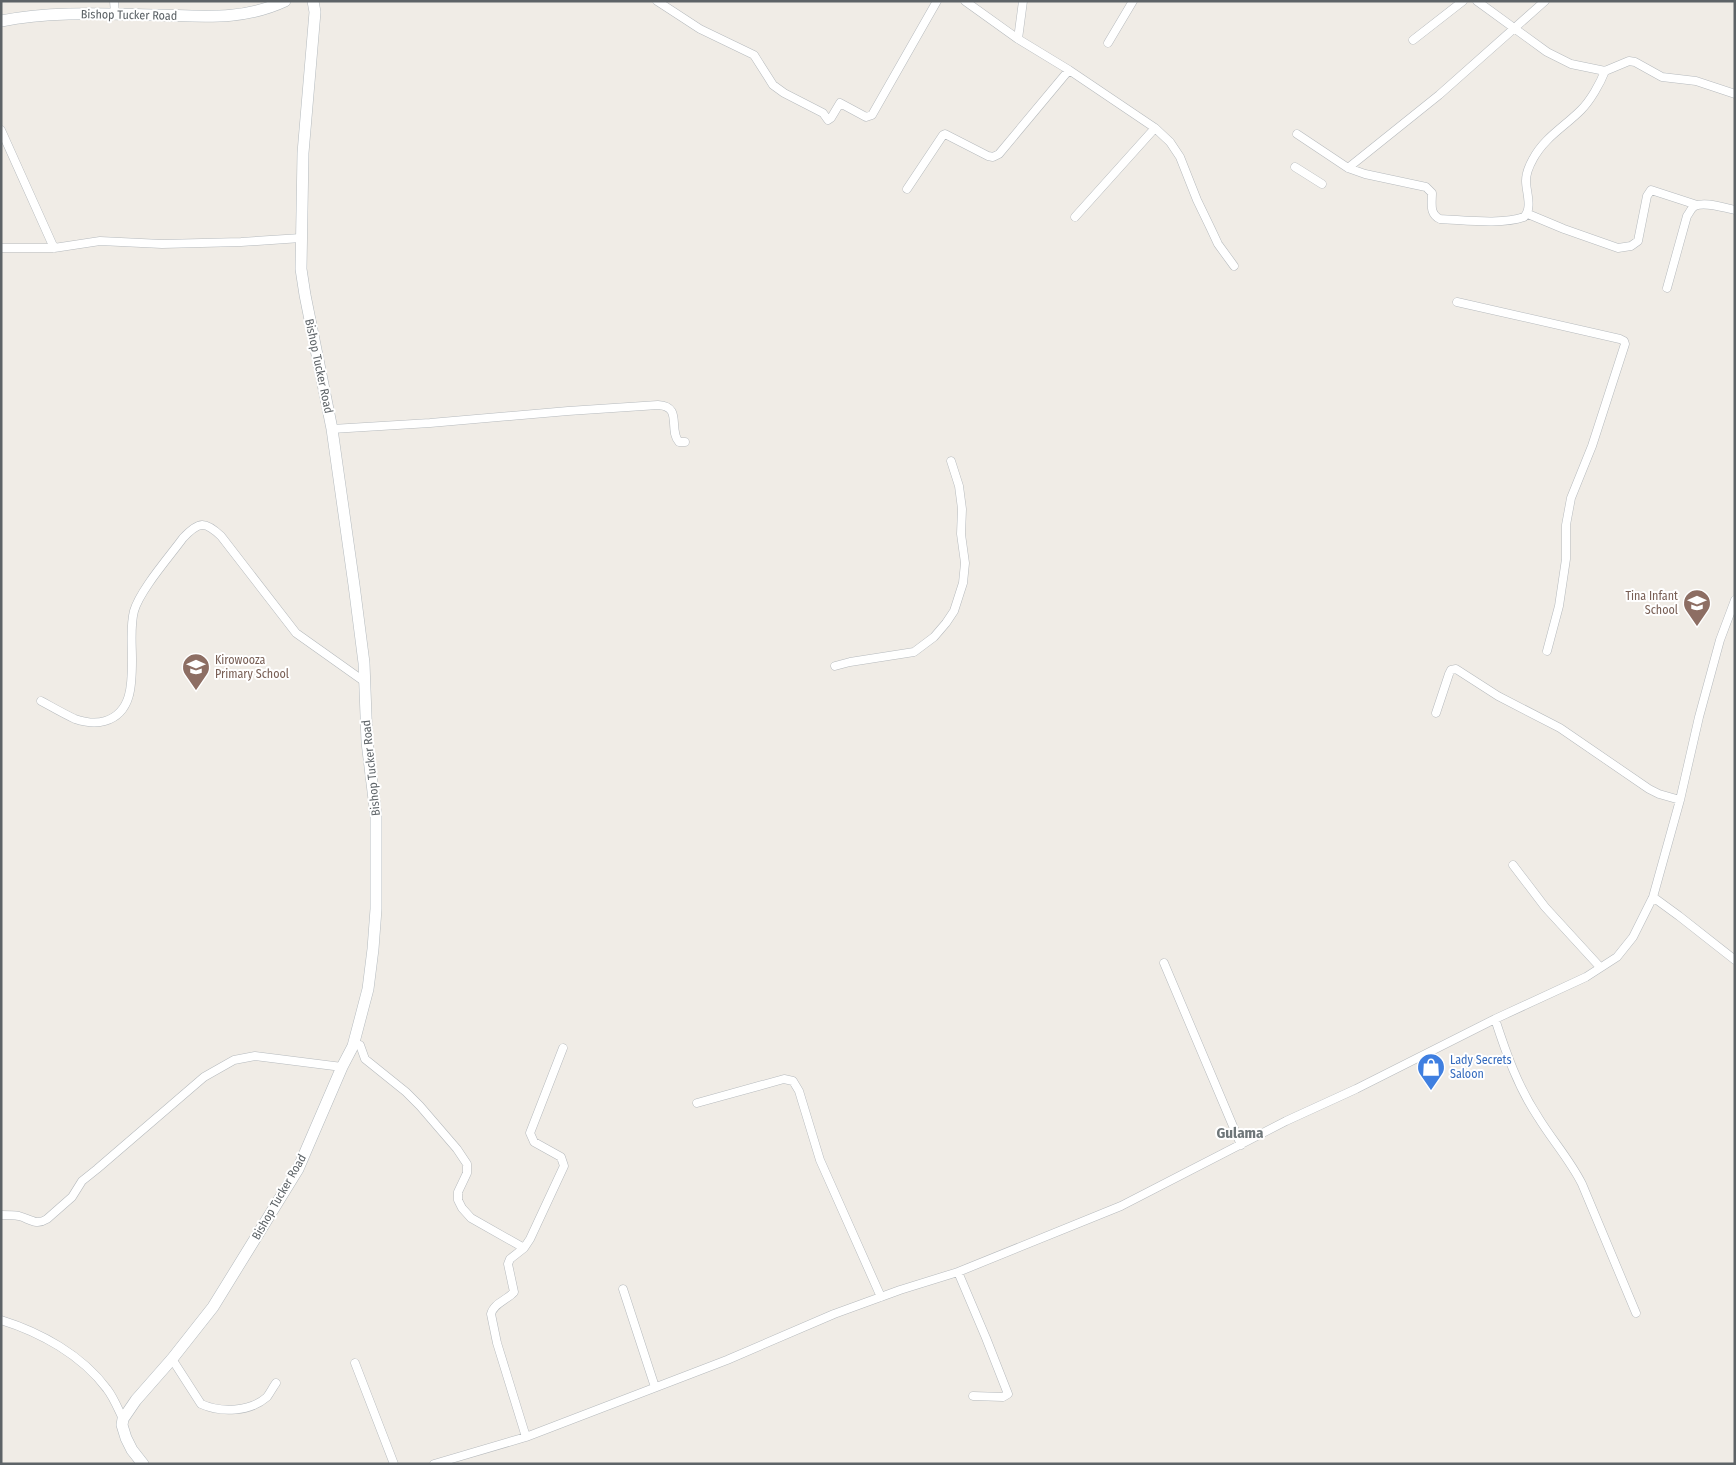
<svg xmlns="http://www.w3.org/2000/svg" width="1736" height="1465" viewBox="0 0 1736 1465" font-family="'Fira Sans Condensed',sans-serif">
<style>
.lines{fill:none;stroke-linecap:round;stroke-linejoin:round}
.street-casing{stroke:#b6babd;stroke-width:9}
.secondary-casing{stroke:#b4babe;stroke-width:12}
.street{stroke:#fff;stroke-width:8}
.secondary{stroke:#fff;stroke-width:11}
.labels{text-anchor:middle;stroke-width:4;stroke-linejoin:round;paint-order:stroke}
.street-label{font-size:12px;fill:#5d6367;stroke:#fff}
.education-label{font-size:12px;fill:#785e54;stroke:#fff;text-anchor:end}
.shop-label{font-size:12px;fill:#366cbe;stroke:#fff;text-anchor:start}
.quarter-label{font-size:15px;font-weight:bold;fill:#6e7679;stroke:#fff}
</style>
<rect width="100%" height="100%" fill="#f0ece6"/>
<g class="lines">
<g class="street-casing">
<path id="street" d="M114,1l1,13
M657,1l43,28 54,26 19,30 11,8 39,20 5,7 3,-2 9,-15 26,14 6,-2 65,-114
M965,1l53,38 51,31 86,58 15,14 10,15 17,43 14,29 7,15 16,22
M1477,1l70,51 24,12 34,7 24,-10 6,1 27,15 34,4 39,13
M1018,39l5,-38
M1413,40l50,-39
M1108,43l25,-42
M1,130l53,118
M1297,134l51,34 17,6 61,13 6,6c0,10 -3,21 8,26 25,1 61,6 84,-2 9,-9 2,-25 2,-36 0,-8 3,-15 7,-22 11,-21 31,-32 48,-49 9,-9 19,-26 24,-39
M1295,167l27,17
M1348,168l91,-73 106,-94
M907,189l36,-54 2,-1 43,22 5,1 6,-3 70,-84
M1528,214l36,15 54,19 13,-2 7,-5 9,-45 4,-6 46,15
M1075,217l80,-89
M1,248h53l46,-7 62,3 79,-2 60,-4
M1667,288l20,-72c3,-4 4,-8 8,-10 10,-5 29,2 40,4
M1457,302l163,37 4,2 1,3 -33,102 -21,52 -5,27v34l-7,47 -12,45
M332,429l98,-6 138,-12 90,-6c25,1 10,25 21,37h6
M835,666l15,-4 64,-10 20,-15 12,-14 8,-12 9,-28 2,-20 -4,-29 1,-25 -3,-23 -8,-25
M41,701c11,6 23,13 34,18 9,3 21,5 30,2 27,-8 27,-37 27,-61 0,-16 -2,-34 2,-49 6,-21 36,-55 49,-73 16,-17 22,-17 38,-2l75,97 69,49
M1436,713l13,-39 2,-4 5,-1 42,27 62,32 89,61 10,5 21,6
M1513,865l32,42 55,60
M1653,897l26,19 56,44
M1164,963l77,182
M1495,1019c11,34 23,68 43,98 14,23 32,43 44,67l54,129
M360,1045l5,14 41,33 14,14 37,43 10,15v9l-9,19v8l4,8 9,10 53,30
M697,1103l87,-24 9,2 6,10 21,69 61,137
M1,1215c6,0 12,0 18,1 11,3 17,10 28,3l25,-22 10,-16 15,-12 107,-92 30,-17 21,-4 87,11
M958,1272l28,66 22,56 -5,3 -30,-1
M623,1289l32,98
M1,1320c39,12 81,35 106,69 7,9 11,20 16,30
M172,1359l29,45c20,9 49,8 66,-7 3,-4 6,-10 9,-14
M355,1363l39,101
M526,1437l-29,-94 -6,-29c3,-11 16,-14 23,-22l-6,-28 2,-5 14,-11 6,-9 34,-73 -3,-9 -27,-15 -4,-9 33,-85
M434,1464l92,-27 201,-77 107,-46 66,-24 58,-18 163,-66 165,-85 70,-32 139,-70 91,-42 31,-20 16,-20 20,-40 27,-97 19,-83 21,-77 15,-40"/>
</g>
<g class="secondary-casing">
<path id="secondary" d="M1,21c52,-10 104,-7 156,-6 46,1 85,6 128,-14
M143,1464l-11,-14 -6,-12 -4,-13 1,-6 13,-19 36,-41 41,-52 85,-138 44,-102 11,-21 15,-57 5,-40 3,-40v-93l-9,-74 -3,-79 -10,-78 -22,-156 -27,-134 -4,-26 2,-116 12,-141 -2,-11"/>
</g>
<use href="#street" class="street"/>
<use href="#secondary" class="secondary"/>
</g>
<defs>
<g id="school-pin" transform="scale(1.4375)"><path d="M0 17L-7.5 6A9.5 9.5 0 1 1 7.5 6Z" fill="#8d6e63" stroke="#fff"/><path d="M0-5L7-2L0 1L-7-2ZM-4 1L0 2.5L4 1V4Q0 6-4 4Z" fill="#fff"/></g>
<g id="shop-pin" transform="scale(1.4375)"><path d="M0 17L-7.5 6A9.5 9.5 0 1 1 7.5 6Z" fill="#3f7fe0" stroke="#fff"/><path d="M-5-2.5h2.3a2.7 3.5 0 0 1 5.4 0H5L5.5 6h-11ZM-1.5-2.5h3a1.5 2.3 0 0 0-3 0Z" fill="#fff"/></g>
</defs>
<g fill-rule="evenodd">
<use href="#school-pin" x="1697" y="603"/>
<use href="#school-pin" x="196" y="667"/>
<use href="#shop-pin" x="1431" y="1067"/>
</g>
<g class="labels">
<g class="street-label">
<text transform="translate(129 15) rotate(1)" y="4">Bishop Tucker Road</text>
<text transform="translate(319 366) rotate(78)" y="4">Bishop Tucker Road</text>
<text transform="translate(371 768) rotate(-96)" y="4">Bishop Tucker Road</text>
<text transform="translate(279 1197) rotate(-60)" y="4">Bishop Tucker Road</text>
</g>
<g class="education-label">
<text x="1678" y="600">Tina Infant<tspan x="1678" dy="14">School</tspan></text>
<text x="215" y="664" text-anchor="start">Kirowooza<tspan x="215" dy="14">Primary School</tspan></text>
</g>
<g class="shop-label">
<text x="1450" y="1064">Lady Secrets<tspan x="1450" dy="14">Saloon</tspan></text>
</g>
<g class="quarter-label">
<text x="1240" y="1138">Gulama</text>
</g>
</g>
<rect width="1736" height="1465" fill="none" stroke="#5d6367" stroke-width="5"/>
</svg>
